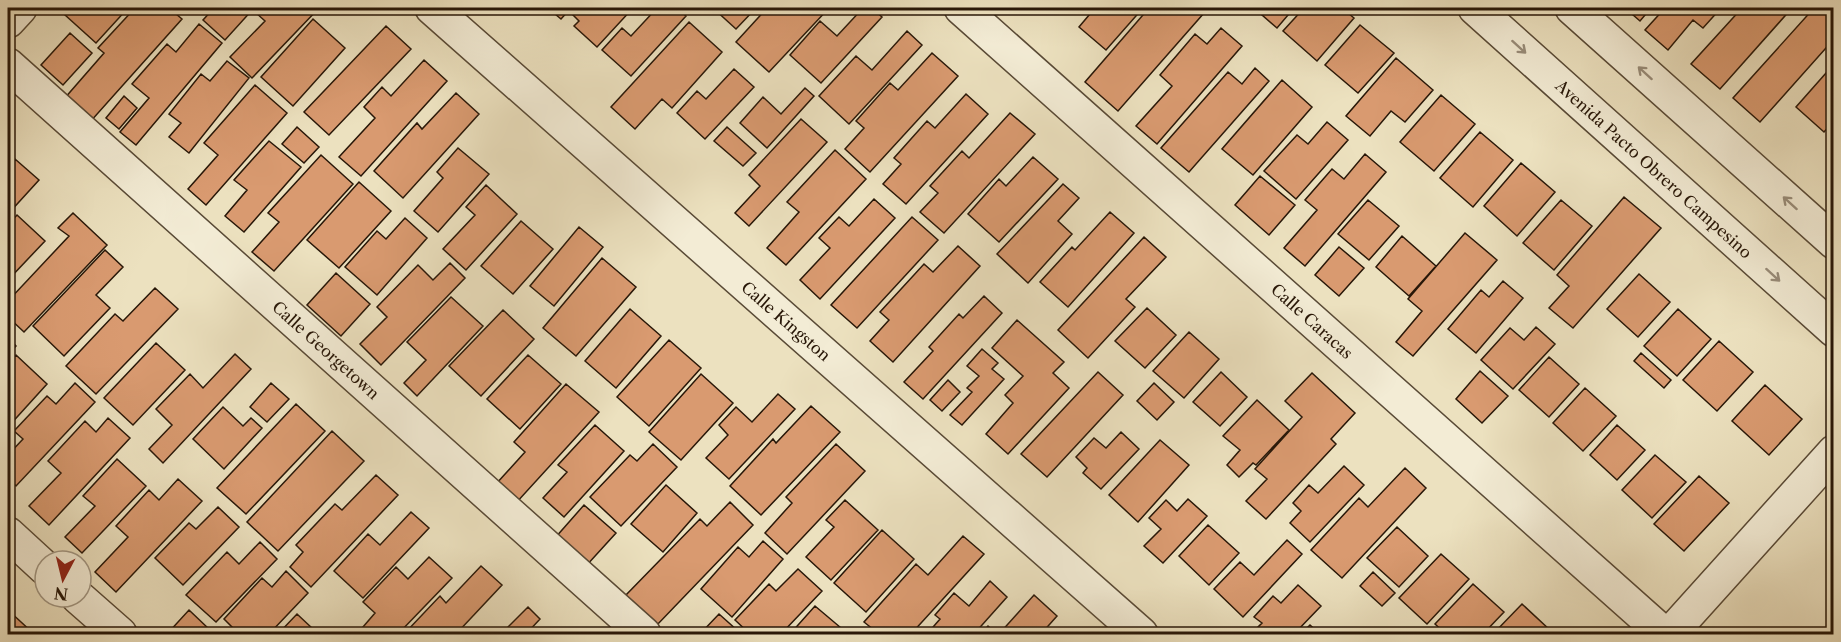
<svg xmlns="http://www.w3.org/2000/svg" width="1841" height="642" viewBox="0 0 1841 642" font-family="'Libre Caslon Text',serif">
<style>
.building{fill:#d99a70;stroke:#281708;stroke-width:1.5}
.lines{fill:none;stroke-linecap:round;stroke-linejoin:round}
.minor-casing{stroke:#594a36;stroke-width:36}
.minor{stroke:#f3ecd5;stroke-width:33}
.oneway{stroke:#988c79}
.labels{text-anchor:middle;stroke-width:6;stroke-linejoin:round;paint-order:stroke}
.street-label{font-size:16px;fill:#281708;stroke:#f3ecd5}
</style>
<rect width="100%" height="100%" fill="#ece1bf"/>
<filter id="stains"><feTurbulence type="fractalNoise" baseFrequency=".00333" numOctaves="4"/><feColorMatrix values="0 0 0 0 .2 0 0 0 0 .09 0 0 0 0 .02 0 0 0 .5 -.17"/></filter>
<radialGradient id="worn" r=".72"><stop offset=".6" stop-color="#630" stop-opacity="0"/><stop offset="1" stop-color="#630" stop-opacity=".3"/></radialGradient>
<path class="building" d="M72,8h56l-32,35 -31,-28z
M135,8h34l13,11 -92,103 -26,-23 40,-46 -6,-5z
M177,8h14l-7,6z
M214,8h40l-29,32 -22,-20z
M259,8h60l-67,70 -22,-21 35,-36 -10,-9z
M548,8h23l-10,11z
M578,8h55l-36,39 -23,-21 5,-5 -7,-7z
M657,8h20l9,8 -55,60 -29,-26 20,-22 9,8z
M713,8h43l-20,21z
M767,8h62l-60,64 -33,-30z
M863,8h9l10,9 -61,66 -31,-28 30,-34 17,15z
M1095,8h48l-37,42 -27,-23z
M1149,8h22l5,4 5,-4h17l6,5 -86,98 -33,-29z
M1254,8h40l-17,20z
M1304,8h38l12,10 -37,43 -34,-30z
M1625,8h26l-11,13z
M1665,8h56l-18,20 -10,-8 -25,30 -23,-20z
M1742,8h50l-72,81 -29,-25z
M1814,8h20v31l-74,83 -27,-24z
M313,19l32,29 -52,58 -32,-29z
M689,22l33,30 -50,56 -10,-9 -27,30 -24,-22z
M199,24l23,19 -86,102 -16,-13 29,-34 -17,-14 35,-40 9,8z
M1360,25l34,28 -36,40 -33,-28z
M386,26l25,23 -82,86 -25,-23z
M1221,28l21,18 -85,98 -21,-18 36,-40 -12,-11 35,-41 12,10z
M907,31l15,14 -73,79 -30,-28 37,-40 16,14z
M70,33l22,20 -29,32 -22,-20z
M932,53l26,23 -88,96 -25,-23 19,-21 -8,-7 34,-38 8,7z
M1396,58l37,32 -28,32 -14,-11 -21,25 -24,-20z
M424,60l23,21 -86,95 -22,-19 36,-39 -11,-11 18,-20 9,9z
M227,61l22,17 -60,75 -20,-16 12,-14 -12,-9 32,-40 9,7z
M1834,64v57l-10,11 -28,-25z
M1255,68l14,13 -80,91 -28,-24 67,-76 14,12z
M734,69l20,18 -49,52 -28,-26 20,-22 9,8z
M1282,80l30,27 -59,68 -31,-26z
M255,85l32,28 -81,92 -18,-16 30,-34 -14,-12z
M805,88l9,8 -47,52 -27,-25 23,-26 18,17z
M456,93l23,21 -76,84 -29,-27 43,-48 5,6z
M966,94l22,20 -82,90 -23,-20 18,-20 -7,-6 33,-37 8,7z
M1441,95l34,29 -41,47 -34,-29z
M124,96l13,12 -18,21 -13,-11z
M1010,113l25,21 -91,99 -24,-21 18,-19 -8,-7 32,-35 7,7z
M801,119l26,23 -78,84 -14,-13 25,-27 -11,-11z
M1327,122l21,18 -52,59 -32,-28 33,-36 11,9z
M297,127l22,20 -15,16 -22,-19z
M727,127l29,26 -13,13 -29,-25z
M1480,132l33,28 -40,47 -33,-29z
M269,141l32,26 -57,65 -19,-16 22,-26 -13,-10z
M458,148l31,26 -51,58 -24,-21 29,-33 -6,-6z
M835,150l31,29 -80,86 -19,-17 32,-36 -12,-10z
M1365,154l21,18 -81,94 -21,-18 33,-38 -12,-10 27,-31 12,10z
M321,155l32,29 -79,87 -22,-19 27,-30 -11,-9z
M1033,157l25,22 -59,63 -31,-28 31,-35 7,7z
M15,159l24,21 -31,34v-47z
M1521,163l34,29 -38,44 -33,-30z
M1260,176l35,29 -26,30 -34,-30z
M359,182l32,29 -52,57 -32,-28z
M1063,184l16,14 -21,23 14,13 -44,49 -31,-29z
M486,185l31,29 -51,56 -23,-21 32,-34 -9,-8z
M1624,197l37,31 -88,100 -24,-20 20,-22 -12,-11z
M874,199l21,19 -75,81 -20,-19 30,-32 -11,-10 20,-21 10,9z
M1368,200l31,26 -30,34 -31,-26z
M1561,200l31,26 -38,44 -31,-27z
M1110,212l24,21 -66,74 -28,-25 32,-35 3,3z
M73,213l34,32 -83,87 -16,-15v-16l61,-65 -11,-8z
M17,215l28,26 -37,39v-55z
M912,217l26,23 -81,88 -26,-23z
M405,218l22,20 -50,57 -32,-28 32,-36 9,8z
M521,221l32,28 -40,45 -32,-28z
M579,227l24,20 -49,59 -24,-20z
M1465,233l32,27 -84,96 -17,-14 26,-31 -14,-12z
M1402,236l34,30 -27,30 -33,-29z
M1144,237l22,20 -40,42 9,8 -47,51 -30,-28z
M958,246l22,20 -87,96 -23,-21 19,-21 -9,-8 44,-48 9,8z
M1339,247l25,21 -25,28 -24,-21z
M105,250l18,17 -27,28 14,13 -46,48 -31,-30z
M602,258l34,29 -60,69 -33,-28z
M450,263l15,15 -84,87 -21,-21 27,-27 -10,-10 41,-42 15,15z
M336,273l34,31 -29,32 -34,-31z
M1639,274l31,28 -32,35 -31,-28z
M1503,281l20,17 -47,55 -28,-24 33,-39 8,7z
M155,288l23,21 -82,85 -30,-28 49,-52 8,7z
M984,296l18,17 -79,86 -19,-17 29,-31 -4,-4 30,-33 4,4z
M451,297l32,29 -66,70 -13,-13 22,-23 -19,-18z
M1147,308l29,27 -31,33 -30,-27z
M630,309l31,27 -45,52 -31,-27z
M1678,309l33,30 -34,37 -33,-30z
M503,310l31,29 -53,57 -32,-30z
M1017,320l47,42 -11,11 16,15 -61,66 -22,-20 27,-31 -8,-8 18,-19 -31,-28z
M1536,327l19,17 -42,45 -32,-29 29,-32 14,12z
M1189,332l30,27 -35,39 -31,-27z
M9,338l7,8 -8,9v-15z
M669,340l32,28 -52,58 -32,-29z
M1719,341l34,31 -36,39 -34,-31z
M156,343l29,27 -52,55 -29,-27z
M982,349l16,14 -6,6 12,10 -42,46 -12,-10 22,-23 -5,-4 12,-12 -12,-10z
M1641,353l30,27 -7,8 -30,-27z
M235,354l16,15 -88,94 -14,-14 23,-24 -16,-16 34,-35 13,14z
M16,355l31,29 -39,43v-63z
M528,355l33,29 -41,45 -33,-30z
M1549,357l30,27 -30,33 -30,-27z
M1480,371l28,25 -26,27 -26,-24z
M1098,372l25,23 -76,82 -26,-23z
M1221,372l26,25 -27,29 -27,-24z
M1312,373l43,40 -24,26 5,5 -70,75 -20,-18 21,-22 -12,-10 47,-52 -17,-16z
M701,374l32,29 -52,57 -32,-28z
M948,380l12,12 -18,19 -12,-11z
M75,383l20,19 -79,84 -8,-8v-23l15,-16 -9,-8 33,-35 9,8z
M271,383l18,16 -22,23 -17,-15z
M1154,383l20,19 -17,18 -20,-19z
M566,384l33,28 -83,91 -20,-19 29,-32 -11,-10z
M1765,385l37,34 -33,36 -37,-34z
M1585,388l31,28 -33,35 -30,-28z
M778,394l17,15 -66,70 -23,-21 22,-23 -9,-10 17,-18 16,15z
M1257,400l32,30 -33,35 -3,-2 -14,14 -12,-12 13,-15 -17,-14z
M296,404l29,27 -79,83 -29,-26z
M811,406l29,26 -79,83 -31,-29 43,-47 3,4z
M223,407l20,19 8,-8 11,10 -38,41 -31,-30z
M108,418l22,20 -81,87 -20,-19 32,-33 -13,-12 37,-40 11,11z
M595,425l29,26 -60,66 -21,-19 24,-26 -9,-7z
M1617,425l28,25 -28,30 -27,-25z
M332,431l32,30 -86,90 -31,-29z
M1121,432l18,17 -38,40 -18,-16 4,-5 -11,-11 18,-19 12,10z
M1160,440l29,25 -51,57 -29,-27z
M653,444l24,23 -56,59 -31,-29 40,-42 7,6z
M836,444l29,27 -78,83 -22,-21 27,-30 -6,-6z
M1655,455l31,27 -34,36 -30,-28z
M117,459l29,27 -64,67 -17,-16 30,-31 -12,-10z
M1344,466l20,19 -54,57 -20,-19 11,-12 -8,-8 16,-18 9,8z
M1405,468l21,20 -84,90 -31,-28 48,-52 9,9z
M376,475l22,20 -87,92 -21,-20 13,-15 -7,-7 39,-41 7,6z
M1699,476l30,27 -45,48 -30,-27z
M178,479l24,22 -86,91 -21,-20 33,-35 -12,-11 33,-36 10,10z
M666,485l31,28 -34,39 -32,-28z
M1188,499l19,17 -44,47 -19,-17 17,-17 -12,-11 17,-18 11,11z
M845,500l33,30 -47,50 -25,-23 28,-30 -8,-7z
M730,502l23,23 -97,101 -31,-30 75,-77 7,7z
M584,505l32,28 -30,33 -31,-28z
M218,507l21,20 -56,58 -28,-27 34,-35 7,6z
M411,512l18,16 -66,70 -29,-27 34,-37 12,11z
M1208,525l31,28 -30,32 -30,-29z
M1397,527l31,29 -29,31 -32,-29z
M882,530l32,29 -48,53 -32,-29z
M963,536l21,18 -73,80h-32l-15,-12 52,-58 12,11z
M1287,540l15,14 -59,63 -29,-28 26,-27 14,13z
M763,541l20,18 -51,58 -31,-28 37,-42 11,10z
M260,542l17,17 -61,63 -30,-27 41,-43 12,12z
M1441,554l28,25 -42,45 -28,-26z
M429,557l23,21 -54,56h-27l-8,-7 12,-14 -12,-11 33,-35 12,12z
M481,566l21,19 -46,49h-52l36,-38 6,7z
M798,569l24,22 -41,43h-31l-15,-14 34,-36 7,7z
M286,571l22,22 -39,41h-42l6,-6 -9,-9 38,-41 10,9z
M1373,572l22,21 -13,13 -22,-20z
M990,581l17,16 -33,37h-47l13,-15 -5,-4 19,-22 15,13z
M1473,584l31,28 -21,22h-37l-11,-10z
M1298,585l23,21 -27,28h-34l-5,-4 7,-7 -8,-6 19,-21 8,7z
M1034,595l23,21 -16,18h-42z
M1522,604l29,27 -3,3h-55z
M815,606l32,27 -2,1h-55z
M528,607l12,12 -14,15h-25z
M8,610l26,24h-26z
M189,610l21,20 -4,4h-39z
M297,614l16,15 6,5h-41z
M719,614l19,17 -3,3h-35z
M1310,625l10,9h-19z
M988,626l9,8h-16z"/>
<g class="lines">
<g class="minor-casing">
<path id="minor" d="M432,8l709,626
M961,8l703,626
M1475,8l359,322
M1572,8l262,234
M8,21l12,-13
M8,65l636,569
M8,534l37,34
M78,597l42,37
M1670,634l164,-182"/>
</g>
<use href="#minor" class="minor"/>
</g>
<defs><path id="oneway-shaft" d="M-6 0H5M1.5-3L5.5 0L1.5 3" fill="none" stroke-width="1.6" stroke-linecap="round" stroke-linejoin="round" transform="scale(1.5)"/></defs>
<g class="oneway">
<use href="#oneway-shaft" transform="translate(1519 47) rotate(42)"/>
<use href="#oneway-shaft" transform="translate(1645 73) rotate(-138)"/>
<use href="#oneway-shaft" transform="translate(1790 203) rotate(-138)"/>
<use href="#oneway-shaft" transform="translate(1773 275) rotate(42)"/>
</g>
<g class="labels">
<g class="street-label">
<text transform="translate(1654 169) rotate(42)" y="6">Avenida Pacto Obrero Campesino</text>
<text transform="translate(786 321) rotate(41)" y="6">Calle Kingston</text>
<text transform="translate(1312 321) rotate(42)" y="6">Calle Caracas</text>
<text transform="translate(326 350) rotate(42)" y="6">Calle Georgetown</text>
</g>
</g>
<rect width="1841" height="642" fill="none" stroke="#ece1bf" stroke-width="30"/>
<rect x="9" y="9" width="1823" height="624" fill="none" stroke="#281708" stroke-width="3"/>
<rect x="15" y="15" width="1811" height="612" fill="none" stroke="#281708" stroke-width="1.5"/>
<g transform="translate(63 579) rotate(187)"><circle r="28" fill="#f3ecd5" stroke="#a29783" stroke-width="1.5"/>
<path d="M0-4.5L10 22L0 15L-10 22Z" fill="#8f2418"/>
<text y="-9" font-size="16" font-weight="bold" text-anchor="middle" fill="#281708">N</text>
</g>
<rect width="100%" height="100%" filter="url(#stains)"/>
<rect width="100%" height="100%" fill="url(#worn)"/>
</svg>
